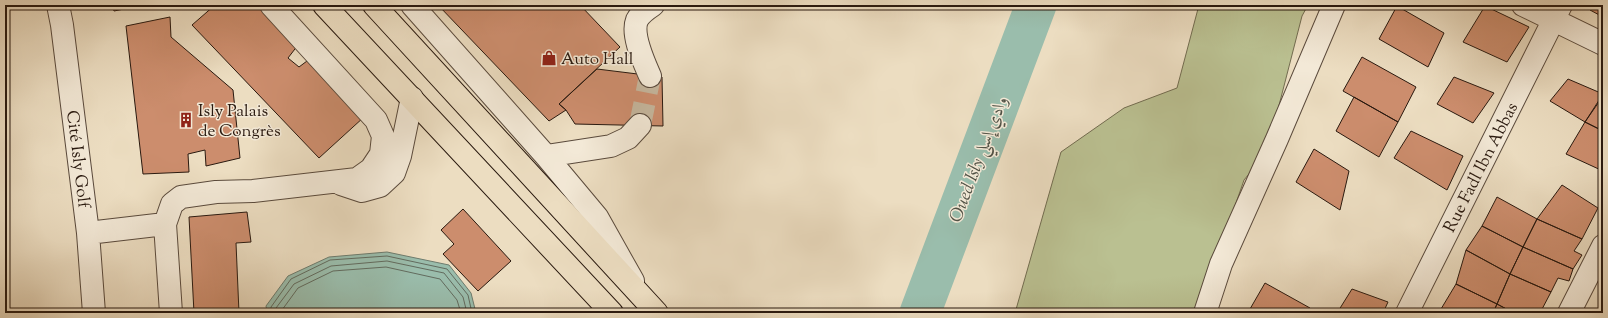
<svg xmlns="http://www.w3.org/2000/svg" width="1608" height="318" viewBox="0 0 1608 318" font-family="'Sorts Mill Goudy',Amiri,serif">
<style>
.green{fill:#bac091;stroke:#726c50}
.water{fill:#9abdac;stroke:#6d7b6d}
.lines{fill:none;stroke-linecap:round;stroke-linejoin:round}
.shore{stroke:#626b5e;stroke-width:1}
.river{stroke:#9abdac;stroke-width:41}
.building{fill:#cc8d6d;stroke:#29190f}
.minor-tunnel{stroke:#c5b69d;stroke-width:22;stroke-dasharray:22 11;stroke-linecap:butt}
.minor-casing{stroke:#5a4a3c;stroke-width:24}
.major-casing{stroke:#29190f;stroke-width:24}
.minor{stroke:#f3e9d7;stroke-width:22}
.major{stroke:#ecddc1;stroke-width:22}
.labels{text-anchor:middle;stroke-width:3;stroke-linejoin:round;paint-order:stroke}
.poi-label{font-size:17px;fill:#29190f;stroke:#f3e9d7;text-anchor:start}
.street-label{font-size:17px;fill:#29190f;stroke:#f3e9d7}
.water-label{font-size:18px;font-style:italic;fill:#515246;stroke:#f3e9d7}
</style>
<rect width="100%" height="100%" fill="#ecddc1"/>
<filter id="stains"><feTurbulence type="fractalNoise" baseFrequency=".005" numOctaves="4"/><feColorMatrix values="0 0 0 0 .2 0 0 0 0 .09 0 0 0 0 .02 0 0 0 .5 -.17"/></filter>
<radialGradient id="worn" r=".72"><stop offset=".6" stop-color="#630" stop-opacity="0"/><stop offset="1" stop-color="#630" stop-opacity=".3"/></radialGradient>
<path class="green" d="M1199,5h109l-6,11 -35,136 -23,28 -46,133h-183l46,-161 63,-44 53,-20z"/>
<path class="water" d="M387,252l62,13 22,28 5,20h-209l-1,-7 22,-30 41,-19z"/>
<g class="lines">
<path class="shore" d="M271,313v-6l20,-28 39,-19 57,-4 60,13 21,26 4,18
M276,313v-5l18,-24 37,-18 56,-5 57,12 19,24 4,16
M282,313v-3l16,-22 35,-17 53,-4 54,12 17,21 4,13"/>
<path class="river" d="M920,313l116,-308"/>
</g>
<path class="building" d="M112,5h24l-2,2 -20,4z
M215,5h46l37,40 -10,13 11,9 12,-9 53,59 -45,41 -127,-133z
M438,5h142l40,42 -61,57 7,6 -17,11z
M1593,5h10v12l-13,-7z
M1397,6l47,27 -16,34 -49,-28z
M1485,6l44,21 -22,35 -44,-20z
M170,17l1,20 62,53 7,68 -34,8 -1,-16 -17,4 1,18 -46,2 -17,-148z
M1362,57l54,30 -18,35 -55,-31z
M597,69l65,8 1,49 -88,-2 -9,-14 -7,-6z
M1454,77l40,16 -21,30 -36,-19z
M1568,79l35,15 -18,28 -35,-21z
M1603,96v35l-18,-9z
M1354,97l44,25 -19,35 -43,-26z
M1585,122l18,9v40l-37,-17z
M1411,131l52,25 -16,34 -53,-32z
M1314,149l35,22 -9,39 -44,-28z
M1562,185l36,23 -16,31 -45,-20z
M1497,197l40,22 -14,28 -41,-21z
M463,209l48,52 -33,30 -35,-37 11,-10 -13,-14z
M247,212l4,30 -15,1 3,70h-45l-5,-96z
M1537,219l45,20 -8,12 8,4 -9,14 -50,-22z
M1482,226l41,21 -13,27 -44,-24z
M1523,247l50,22 -4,12 -11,-3 -7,14 -41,-18z
M1466,250l44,24 -13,30 -41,-20z
M1510,274l41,18 -11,21h-26l-17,-9z
M1265,283l45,25 -1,5h-73v-2l14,-2z
M1456,284l41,20 -4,9h-45l-7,-4z
M1352,289l36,13 -5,11h-46z
M1497,304l17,9h-21z"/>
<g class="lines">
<path class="minor-tunnel" d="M640,125l10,-49"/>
<g class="minor-casing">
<path id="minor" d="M58,5l4,20 26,208 6,80
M412,5l134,151 51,61 36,64
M1523,5l80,39
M650,76c-6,-14 -19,-41 -13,-56 3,-6 10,-11 16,-15
M546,156l65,-10 17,-8 12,-13
M341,184l21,7 18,-5 14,-13 6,-17 12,-58
M165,224l6,89
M88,233l77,-9 7,-20 9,-7 35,-5 37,-1 104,-12 14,-10 10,-15 2,-18 -7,-16 -105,-115
M1205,313l16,-49 56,-125 57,-134
M1407,313l154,-308
M1569,313l34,-67"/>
</g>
<g class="major-casing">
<path id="major" d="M324,5l288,308
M374,5l283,308"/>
</g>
<use href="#minor" class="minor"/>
<use href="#major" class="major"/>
</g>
<defs>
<g id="shop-bare" transform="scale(1.2)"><path d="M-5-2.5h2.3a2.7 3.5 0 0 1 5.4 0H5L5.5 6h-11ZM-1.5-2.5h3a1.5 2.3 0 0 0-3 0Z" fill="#8f2418" stroke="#f3e9d7" stroke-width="2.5" paint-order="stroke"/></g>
<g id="building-bare" transform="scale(1.2)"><path d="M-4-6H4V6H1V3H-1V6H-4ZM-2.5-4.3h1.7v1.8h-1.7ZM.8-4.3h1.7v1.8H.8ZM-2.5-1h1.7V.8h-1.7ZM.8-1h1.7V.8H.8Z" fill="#8f2418" stroke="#f3e9d7" stroke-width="2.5" paint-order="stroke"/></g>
</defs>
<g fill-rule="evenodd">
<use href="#shop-bare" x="549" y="58"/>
<use href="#building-bare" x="186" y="120"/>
</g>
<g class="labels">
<g class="poi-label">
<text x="561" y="64">Auto Hall</text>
<text x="198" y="116">Isly Palais<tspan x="198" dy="20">de Congrès</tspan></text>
</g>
<g class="street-label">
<text transform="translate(79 159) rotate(83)" y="6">Cité Isly Golf</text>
<text transform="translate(1480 167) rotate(-63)" y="6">Rue Fadl Ibn Abbas</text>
</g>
<g class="water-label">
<text transform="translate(978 159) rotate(-69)" y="6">Oued Isly وادي إسلي</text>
</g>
</g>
<rect width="1608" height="318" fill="none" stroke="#ecddc1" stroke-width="20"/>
<rect x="6" y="6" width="1596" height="306" fill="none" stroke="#29190f" stroke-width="2"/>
<rect x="10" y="10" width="1588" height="298" fill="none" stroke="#29190f"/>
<rect width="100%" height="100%" filter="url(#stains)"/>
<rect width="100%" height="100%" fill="url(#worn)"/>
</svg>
